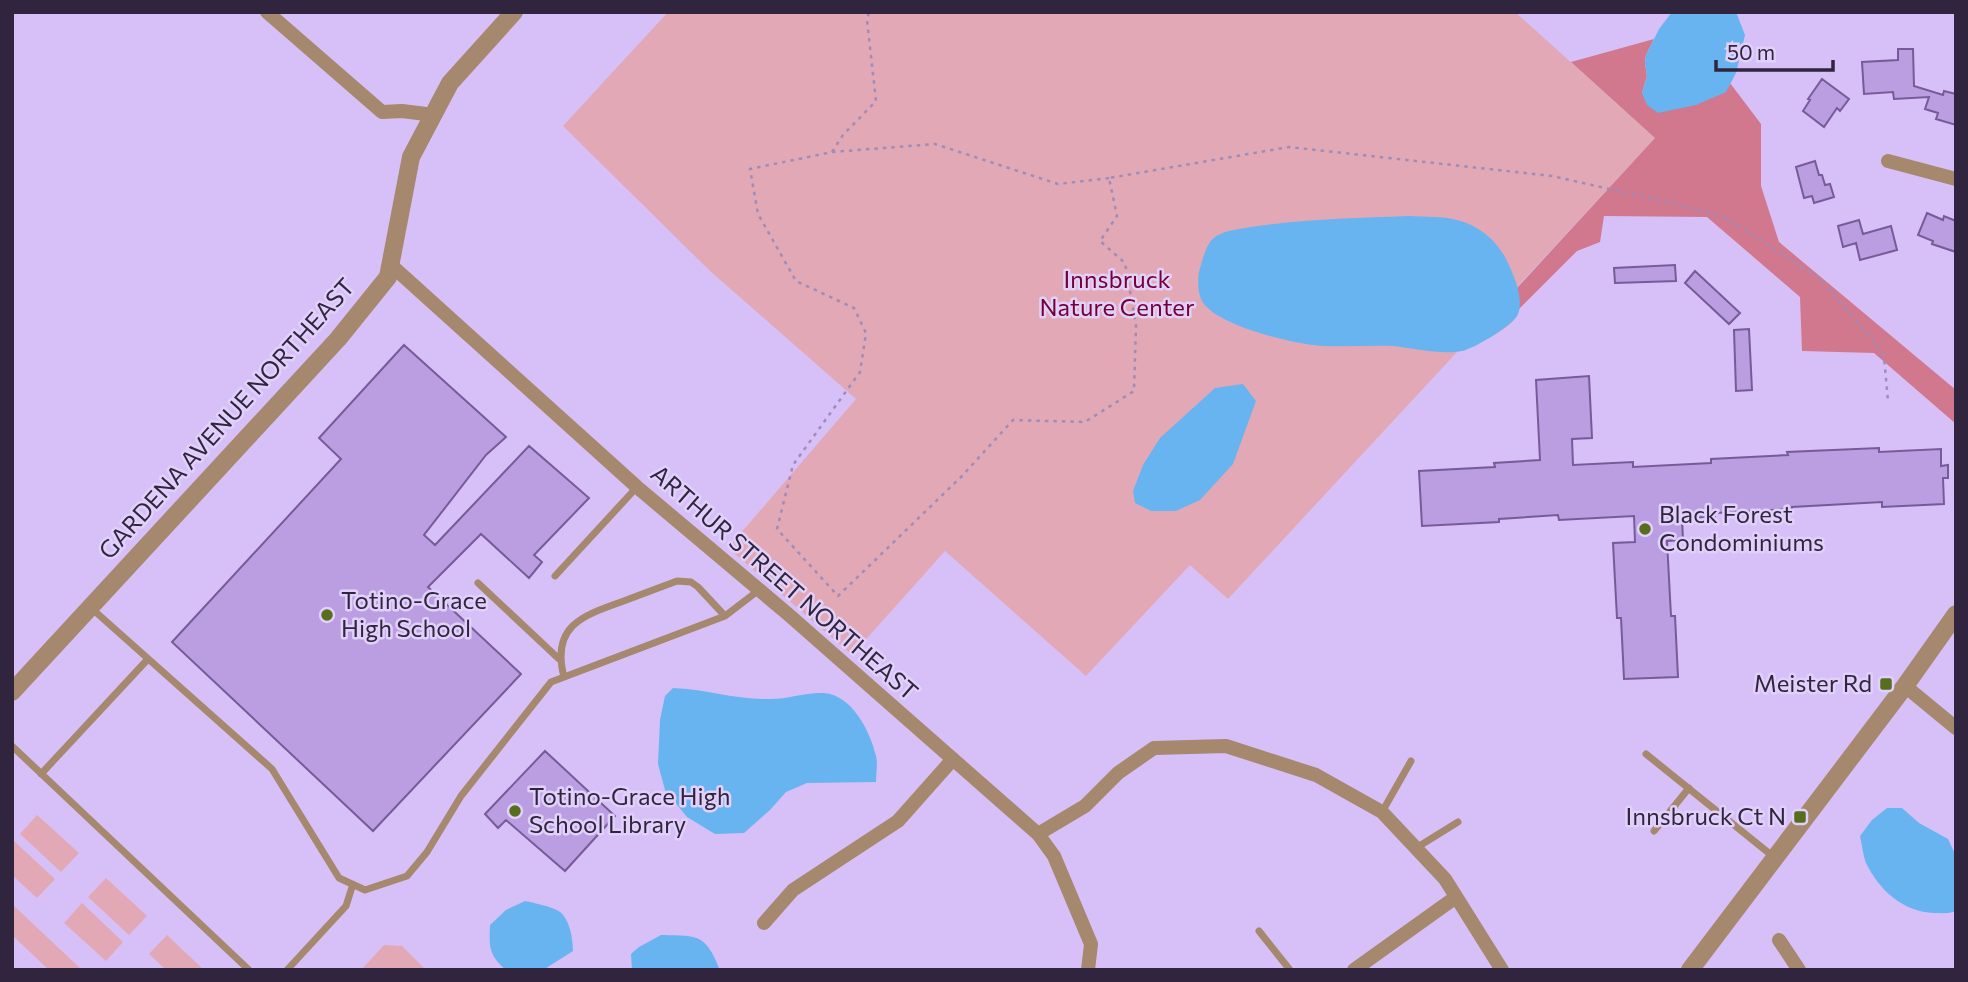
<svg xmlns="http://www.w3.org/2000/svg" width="1968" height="982" viewBox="0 0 1968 982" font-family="Commissioner,sans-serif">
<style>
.green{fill:#e2a8b5}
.forest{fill:#d1778e}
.water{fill:#68b4f0}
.building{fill:#bb9ee1;stroke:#775b99;stroke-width:2}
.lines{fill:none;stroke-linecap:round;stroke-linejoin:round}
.path{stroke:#9f8cb9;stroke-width:2.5;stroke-dasharray:3.5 5;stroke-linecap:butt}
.service{stroke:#a5886d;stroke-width:7}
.minor{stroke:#a5886d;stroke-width:14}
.tertiary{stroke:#a5886d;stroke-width:18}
.poi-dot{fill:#576e1e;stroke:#e1d0fa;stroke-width:2.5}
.labels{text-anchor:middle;stroke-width:5;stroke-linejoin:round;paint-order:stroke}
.park-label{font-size:24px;fill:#740034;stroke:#e1d0fa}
.street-label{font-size:24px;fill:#30243e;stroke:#e1d0fa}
.poi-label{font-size:24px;fill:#30243e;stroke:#e1d0fa;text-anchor:start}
</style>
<rect width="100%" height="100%" fill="#d7c0f7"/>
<path class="green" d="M668,12h847l140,126 -138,149c2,9 4,21 0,29 -9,15 -39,27 -54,35h-5l-230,248 -38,-34 -104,111 -141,-125 -93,104 -124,-107 128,-149 -146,-128 -147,-145z
M37,815l42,38 -18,19 -41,-38z
M14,841l41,38 -18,19 -25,-23v-33z
M106,878l41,38 -18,19 -41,-38z
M82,903l41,39 -17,19 -42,-38z
M12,904l70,66h-33l-37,-35z
M167,935l37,35h-38l-17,-16z
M384,945l18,1 24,24h-65z"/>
<path class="forest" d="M1654,39l-8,16 -1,9 2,12 -5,17 71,4 12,-5 5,-9 31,41v62l18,56 177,148v34l-82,-71 -72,-2 -2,-54 -93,-80 -103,-1 -4,26 -23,9 -58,58v-11l-2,-10 138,-150 -84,-76z"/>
<path class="water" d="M1672,12h64l9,23 -9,38 -10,19 -30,13 -38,8 -11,-8 -5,-12 5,-17 -2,-12 1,-9 13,-26z
M1409,216c15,1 34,0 48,4 23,6 41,21 51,43 6,13 16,35 10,51 -4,11 -45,35 -56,37 -21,4 -48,-3 -69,-5 -23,-1 -46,1 -69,0 -27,-1 -108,-20 -122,-45 -5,-9 -5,-26 -1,-36 3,-10 6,-22 14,-28 10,-7 25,-8 36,-10 52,-8 106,-9 158,-11z
M1243,384l13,17 -23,63 -33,36 -24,11h-25l-16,-8 -2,-12 10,-26 17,-27 55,-50z
M673,688c32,1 64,12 97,11 18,0 36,-7 54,-6 28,2 46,38 52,63 2,8 0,18 0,26l-69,1 -21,9 -16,18 -26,23 -29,1 -28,-17 -22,-27 -7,-26 2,-44 5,-24z
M1887,808h15l17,15 29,16 8,17v55c-7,3 -14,2 -22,2 -31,-1 -55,-23 -68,-50 -3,-8 -4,-19 -6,-27l12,-16z
M525,901c9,2 29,6 35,11 10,8 13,27 13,39l-30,19h-37c-17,-15 -17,-23 -16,-45l16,-15z
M661,935c37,1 44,-2 59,35h-88l-1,-16 8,-7z"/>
<path class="building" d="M1898,49h15l1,37 29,9 1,-4 12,3v31l-20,-6 2,-6 -13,-4 4,-12 -35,2 -1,-7 -29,2 -2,-32 36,-2z
M1822,79l27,20 -9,12 -3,-3 -13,19 -21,-16 7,-11 -2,-1z
M1815,161l4,14h3l3,10 5,-1 4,13 -20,6 -2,-7 -8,2 -8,-31z
M1927,213l16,7 1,-4 12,5v31l-24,-8 1,-3 -15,-6z
M1859,220l4,14 28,-8 6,24 -37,10 -4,-17 -13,4 -5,-21z
M1675,265l1,16 -61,2 -1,-15z
M1695,271l45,42 -11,11 -44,-41z
M1749,329l3,61 -16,1 -2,-61z
M404,345l102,92 -20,18 -62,80 11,10 94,-99 60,52 -55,57 8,7 -13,16 -48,-44 -53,53 93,87 -148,157 -201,-189 169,-183 -22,-21z
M1589,376l3,62 -20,1 1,26 60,-3v5l78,-4v-4l77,-4 -1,-3 92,-4v4l62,-3v17l7,-1v13h-5l1,26 -62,3v-5l-90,5v2l-77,4v4l-33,1 1,22 -16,1 4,75h4l3,61 -54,2 -3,-61h-4l-4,-75 22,-1 -1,-26 -75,4 -1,-5 -59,4v3l-77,4 -3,-55 76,-4 -1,-4 46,-3 -4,-80z
M545,751l70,65 -50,55 -59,-51 -8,8 -13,-14z"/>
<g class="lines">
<path class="path" d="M832,152l11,-17 33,-34 -9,-81 2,-8
M1109,178l-51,6 -123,-40 -103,8 -82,17 8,45 38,67 58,27 12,25 -6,39 -67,93 -16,64 61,67 124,-120 51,-56 72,2 49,-31 2,-66 -11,-62 -25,-22 17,-25 -8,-38 180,-31 263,29 124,28 51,14 92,60 52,60 13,19 4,44"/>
<path class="service" d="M555,576l82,-89
M478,583l81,76
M90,607l182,162 67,109 26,12 42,-14 20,-24 34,-56 90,-114 174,-66 34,-26
M564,677c-13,-50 17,-61 57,-75 19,-7 37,-14 56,-21l14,1 7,5 27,29
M12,746l237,224
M1646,754l129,104
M41,774l107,-115
M1382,812l29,-51
M1654,831l35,-43
M1416,848l42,-26
M1259,931l31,39
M287,970l59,-64 7,-22"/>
<path class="minor" d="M267,12l115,100 20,-1 32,4
M1888,161l68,18
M391,265l246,222 152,128 249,219 16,22 37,88 -3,26
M1905,686l51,42
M1038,834l47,-28 33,-33 36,-25 72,-2 90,29 66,37 63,67 57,91
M764,923l29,-33 105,-69 55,-62
M1779,940l20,30
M1354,970l102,-73"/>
<path class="tertiary" d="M12,692l326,-353 50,-62 23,-120 39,-74 64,-71
M1690,970l215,-284 51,-72"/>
</g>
<g class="poi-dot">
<circle cx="1645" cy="529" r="7"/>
<circle cx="327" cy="615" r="7"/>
<rect x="1879" y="677" width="14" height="14" rx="3.5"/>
<circle cx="515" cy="811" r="7"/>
<rect x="1793" y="810" width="14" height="14" rx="3.5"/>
</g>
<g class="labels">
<g class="park-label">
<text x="1117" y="288">Innsbruck<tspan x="1117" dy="28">Nature Center</tspan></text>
</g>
<g class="street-label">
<text transform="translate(227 419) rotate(-48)" y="8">GARDENA AVENUE NORTHEAST</text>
<text transform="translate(784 583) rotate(41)" y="8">ARTHUR STREET NORTHEAST</text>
</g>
<g class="poi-label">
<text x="1659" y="523">Black Forest<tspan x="1659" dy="28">Condominiums</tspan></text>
<text x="341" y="609">Totino-Grace<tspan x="341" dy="28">High School</tspan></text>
<text x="1872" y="692" text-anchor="end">Meister Rd</text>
<text x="529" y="805">Totino-Grace High<tspan x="529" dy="28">School Library</tspan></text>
<text x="1786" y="825" text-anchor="end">Innsbruck Ct N</text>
</g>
</g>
<rect width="1968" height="982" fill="none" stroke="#30243e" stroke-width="28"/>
<path d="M1716 60v10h117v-10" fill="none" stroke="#30243e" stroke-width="3.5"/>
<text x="1727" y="60" font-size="21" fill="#30243e" stroke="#e1d0fa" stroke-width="5" paint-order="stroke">50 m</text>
</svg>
